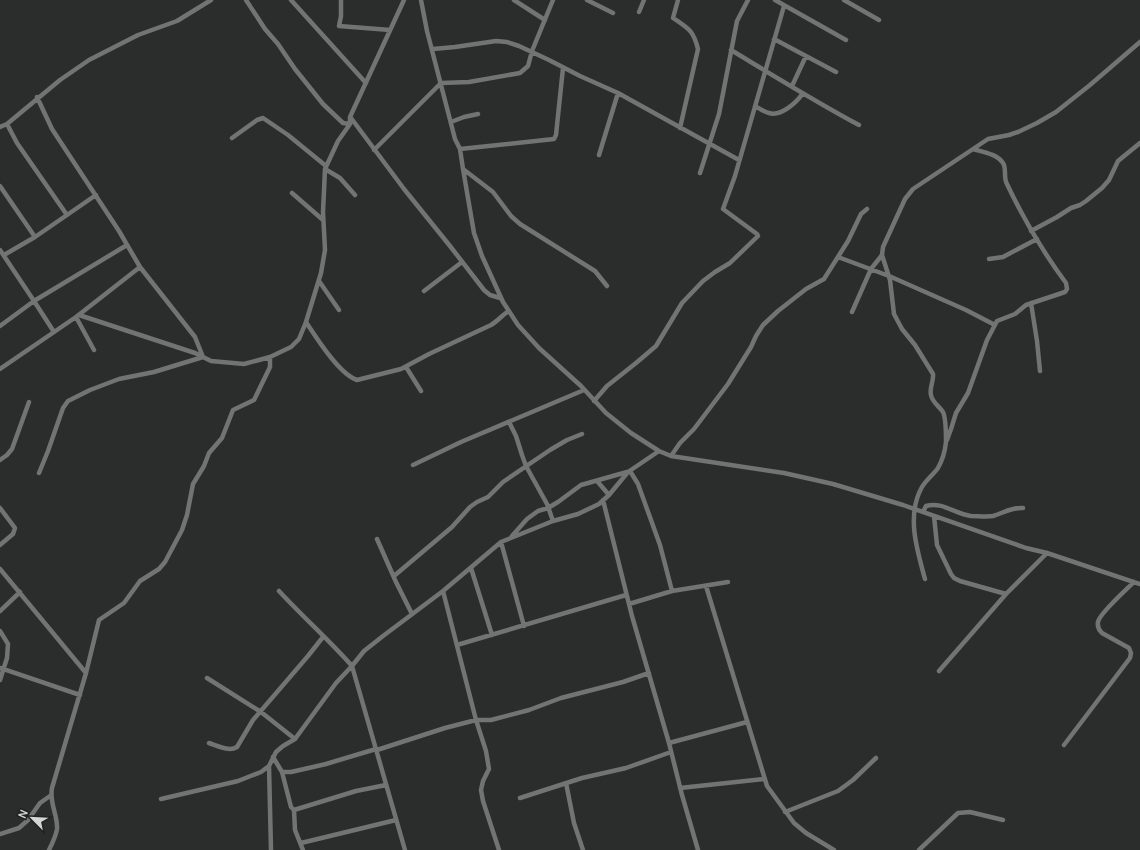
<svg xmlns="http://www.w3.org/2000/svg" width="1140" height="850" viewBox="0 0 1140 850" font-family="Manrope,sans-serif">
<style>
.lines{fill:none;stroke-linecap:round;stroke-linejoin:round}
.minor{stroke:#717472;stroke-width:4.5}
</style>
<rect width="100%" height="100%" fill="#2a2d2b"/>
<g class="lines">
<path class="minor" d="M246,0l19,29 13,15 17,25 28,35 20,19 7,1
M291,0l75,83
M341,0v16l-2,10 51,4
M421,0l6,31 28,108 5,10 3,20 11,64 8,23 21,46 15,23 21,23 42,38 25,27 25,20 28,18 12,5 113,17 49,11 70,21 123,43 21,5 93,31
M514,0l31,20
M587,0l26,13
M678,0l-5,18c16,11 20,12 25,31l-18,79
M775,0l71,40
M844,0l35,20
M639,12l5,-12
M774,39l62,33
M433,49l22,-2 41,-6 11,1 12,4 30,14 31,16 38,17 121,67
M731,50c43,26 85,52 128,75
M792,86l14,-30
M37,97l15,32 67,102 21,36 55,70 8,20 -49,15 -35,7 -29,11 -22,11 -5,7 -15,43 -9,22
M755,106c4,2 9,6 14,7 12,4 28,-11 34,-20
M351,118l53,71 46,57 34,44 6,5 10,3
M451,122l13,-5 14,-3
M7,124l10,19 50,72
M0,127l7,-3 53,-44 29,-20 49,-25 39,-14 34,-21
M232,138l25,-18 6,-2 25,17 38,31
M460,149l94,-10 2,-4 7,-67
M374,150l67,-67 28,-1 51,-9 8,-7 4,-15 21,-51
M599,155l19,-62
M325,169l15,9 15,17
M463,169l30,23 18,24 9,8 75,47 12,15
M700,173l19,-59 18,-93 11,-21
M0,186l35,51
M292,193l31,27
M1031,231l26,-14 14,-9 9,-3 6,-4 16,-13 7,-8 9,-19 22,-18
M0,250l34,51 20,31
M4,255l31,-18 61,-42
M838,257l51,19 77,34 29,15
M989,259l14,-2 34,-18
M319,281l20,29
M424,291l38,-29
M1031,303l6,38 3,30
M852,312l19,-43 11,-14
M79,315l116,38 16,8 33,3 26,-7 21,-10 8,-8 7,-17 15,-49 4,-23 -2,-38 2,-43 13,-28 12,-17v-7l54,-117
M76,317l18,33
M306,322c10,15 33,52 51,58l44,-11 28,-15 62,-29c7,-4 11,-10 18,-14
M0,326l34,-25 93,-56
M406,367l15,24
M0,369l76,-52 64,-50
M594,401l13,-15 29,-23 20,-17 26,-43 21,-22 12,-9 15,-9 28,-27 -1,-2 -34,-25 12,-33 49,-170
M509,422l7,14 6,19 4,11 21,38 6,17
M947,440l4,-11 5,-16 12,-20 19,-53 10,-19 18,-7 11,-9 39,-13 2,-3 -1,-6c-23,-31 -43,-65 -59,-99 -4,-7 0,-15 -4,-21 -6,-9 -20,-11 -30,-14
M671,456l9,-13 14,-14 34,-45 23,-37 5,-11 7,-11 15,-14 28,-22 18,-10 24,-38 13,-27 6,-5
M0,460l7,-5 5,-6 17,-47
M413,465l48,-23 123,-52
M630,471l8,13 22,61 12,46
M597,481l12,14
M603,500l29,116 37,127 13,52 16,55
M0,508l15,20 -2,6 -13,11
M923,512l3,-6c16,-5 29,8 45,10 7,0 15,1 22,0 10,-3 19,-9 30,-8
M934,516l3,29 14,29 3,4 6,3 46,13
M512,536l15,-17 11,-8 10,-3 10,-6 23,-17 46,-13
M377,539l19,43 16,32
M501,542l23,84
M471,568l21,67
M0,569l86,104
M394,576l58,-49 18,-20 7,-5 11,-5 15,-15 47,-32 17,-10 15,-6
M925,579c-8,-29 -19,-64 -3,-92 4,-7 11,-12 16,-19 4,-7 7,-17 8,-26 0,-6 0,-24 -3,-30 -4,-6 -11,-10 -12,-17 -2,-7 3,-14 2,-21l-18,-29 -13,-16 -8,-15 -4,-34 -8,-25 1,-8 22,-48 8,-10 75,-50 21,-4 9,-3 19,-9 19,-11 34,-27 50,-43
M706,586l61,200 27,37 12,10 28,17
M279,591c24,26 50,49 73,75l53,184
M443,591l33,129 10,31 3,18 -6,12 -2,9 2,11 16,49
M629,604l43,-13 56,-9
M0,611l20,-19
M0,631l8,13 -1,14 -7,22
M457,645l169,-50
M0,668l80,27
M939,671l67,-77 41,-41
M207,678l54,34 34,27
M209,743c9,3 20,9 28,4l16,-27 55,-64 15,-19
M669,743l78,-21
M1064,745l66,-87 1,-5 -2,-5 -27,-15c-3,-3 -5,-6 -4,-11 1,-8 29,-33 36,-40
M377,750l68,-22 31,-8h15l38,-10 32,-12 62,-16 26,-9
M273,757l9,15 9,35 3,3 1,20 8,20
M269,766l2,84
M282,772h9l35,-8 50,-15
M566,783l8,40 9,27
M680,788l84,-9
M520,798l62,-20 44,-10 45,-16
M161,799l77,-18 23,-9 8,-6 7,-14 7,-6 12,-7 41,-56 16,-17 12,-15 19,-15 60,-45 58,-49 52,-21 25,-7 21,-10 10,-9 19,-23 31,-21
M294,810l62,-19 30,-6
M785,812l53,-21 15,-11 23,-22
M0,834l19,-6 9,-8 12,-17 10,-7
M301,843l95,-23
M49,850c3,-6 7,-14 8,-21 1,-14 -8,-26 -5,-41l34,-115 13,-53 25,-17 16,-22 19,-12 6,-7 17,-32 5,-15 6,-31 11,-18 5,-13 13,-15 11,-28 21,-10 16,-33v-10
M919,850l39,-37 12,-1 33,8"/>
</g>
<g transform="translate(32 818) rotate(294)" stroke="#202321" stroke-width="3" paint-order="stroke">
<path d="M0-3L7 15L0 10L-7 15Z" fill="#d3d6d4"/>
<text y="-6" font-size="11" font-weight="bold" text-anchor="middle" fill="#d3d6d4">N</text>
</g>
</svg>
